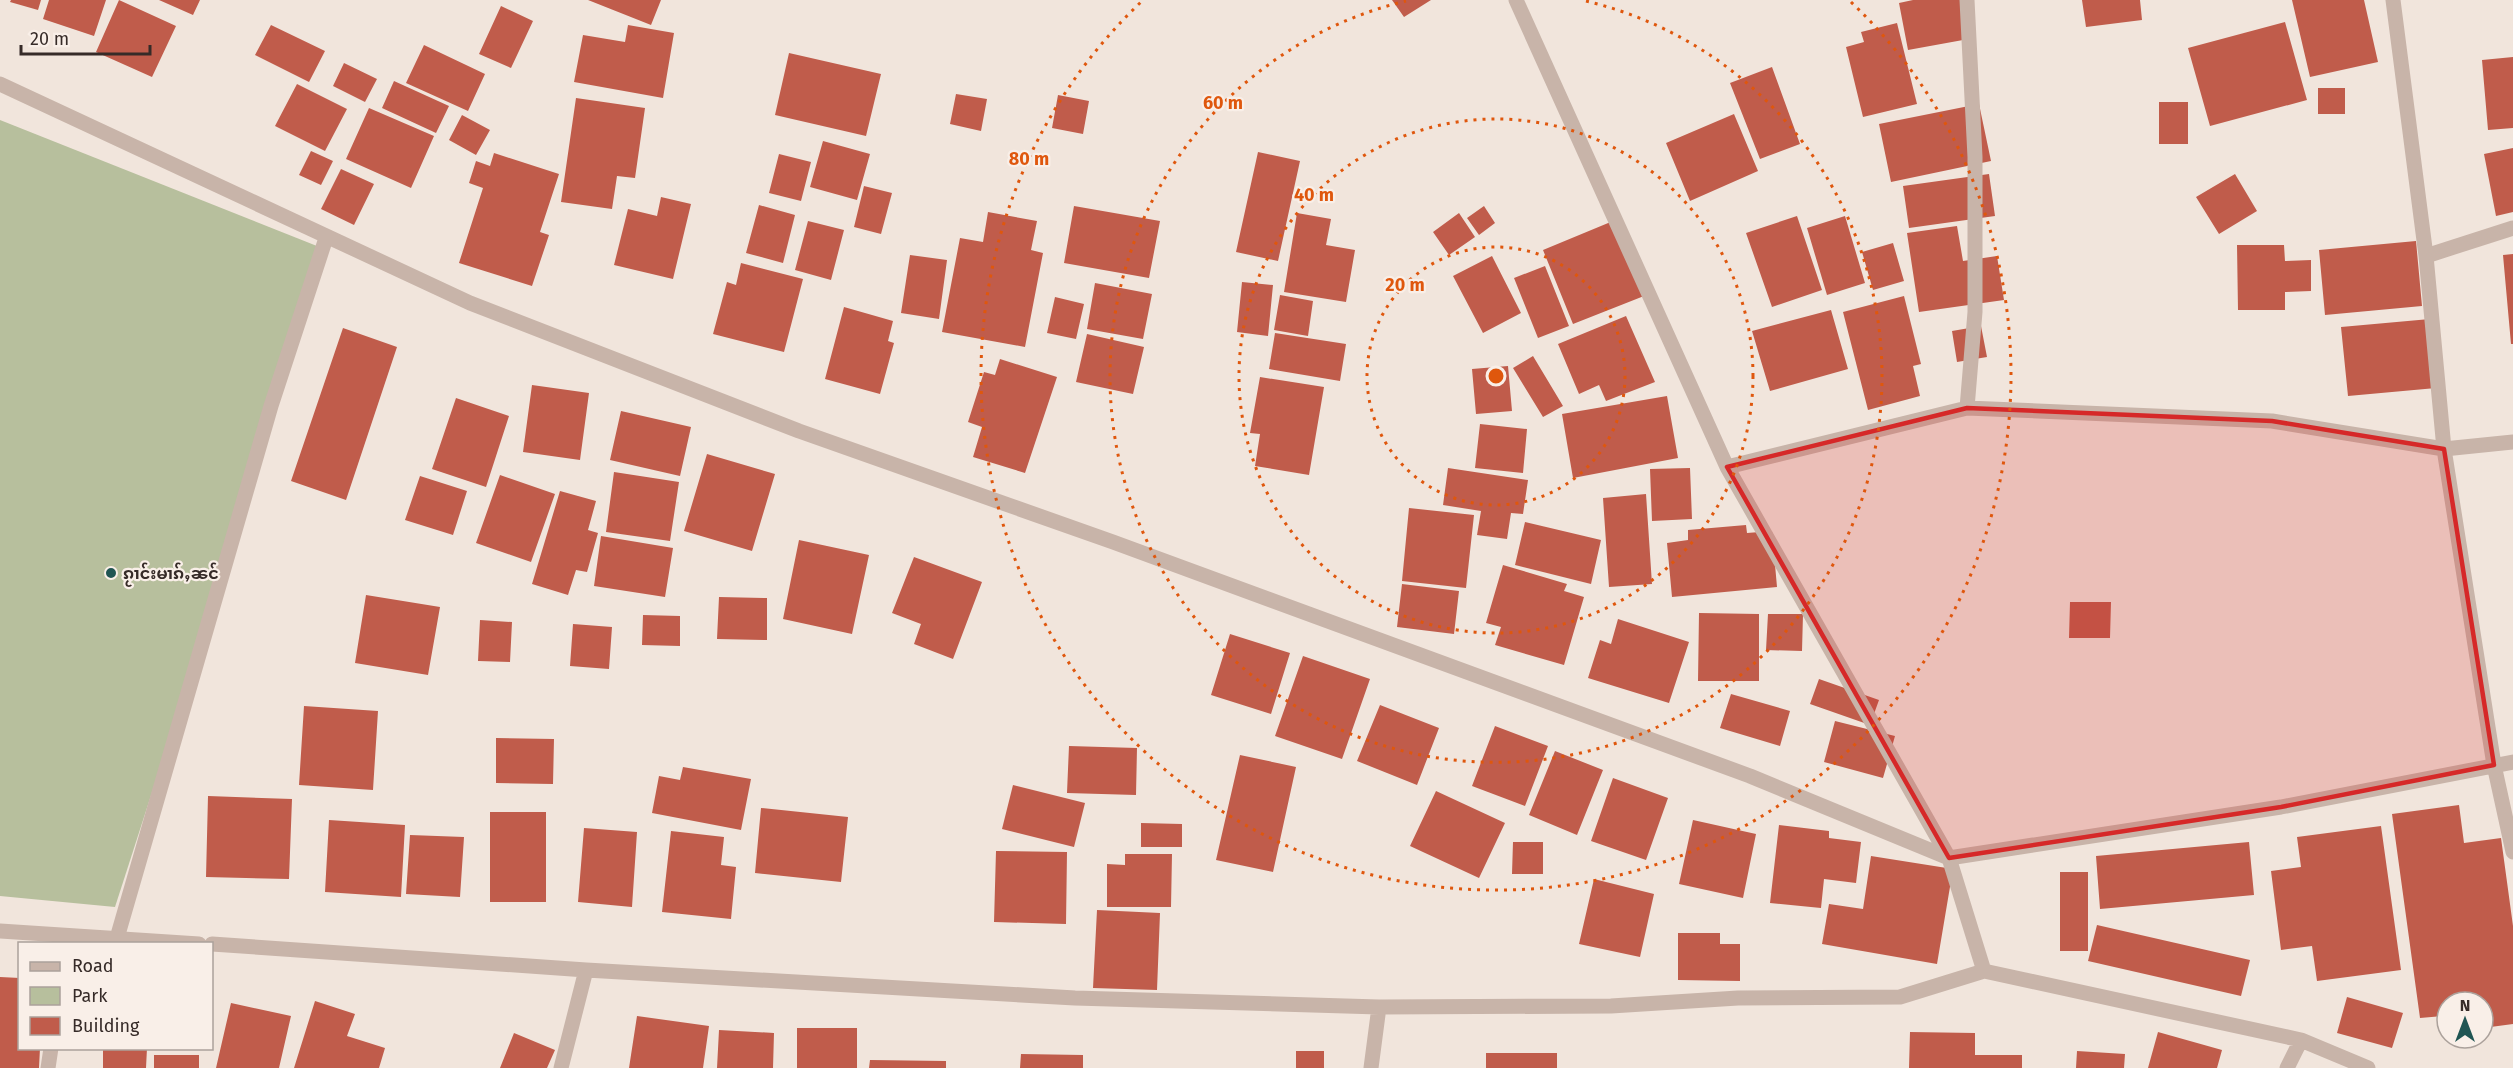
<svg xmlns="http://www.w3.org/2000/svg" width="2513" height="1068" viewBox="0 0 2513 1068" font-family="'Fira Sans','Noto Sans Myanmar',sans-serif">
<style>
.green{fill:#b7bf9d}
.building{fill:#c05c4b}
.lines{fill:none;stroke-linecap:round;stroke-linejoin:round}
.minor{stroke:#c8b4a9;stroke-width:15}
.marked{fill:#d62828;fill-opacity:0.2;stroke:#d62828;stroke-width:4.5;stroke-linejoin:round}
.ring{fill:none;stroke:#df570d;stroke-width:3;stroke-dasharray:3 6}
.poi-dot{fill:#205553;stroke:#f9efe8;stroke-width:2}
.labels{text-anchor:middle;stroke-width:4.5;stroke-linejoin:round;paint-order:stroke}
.poi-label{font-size:16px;font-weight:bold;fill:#362b28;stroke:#f9efe8;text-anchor:start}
.centre{fill:#df570d;stroke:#f9efe8;stroke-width:3}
.ring-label{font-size:18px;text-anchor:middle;font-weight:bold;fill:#df570d;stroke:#f9efe8;stroke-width:4.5;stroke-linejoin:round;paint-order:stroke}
</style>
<rect width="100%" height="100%" fill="#f1e5dc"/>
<path class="green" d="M0,120l327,130 -212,657 -115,-11z"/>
<path class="building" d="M11,0h30l-3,10 -28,-8z
M49,0h57l-12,36 -51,-17z
M119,0l57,26 -24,51 -56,-25z
M159,0h41l-7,15z
M588,0h73l-10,25z
M1392,0h39l-27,17z
M1913,0h54l7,38 -66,12 -9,-47z
M2082,0h58l2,20 -56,7z
M2292,0h72l14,62 -68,15z
M501,6l32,15 -22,47 -32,-14z
M2285,22l22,78 -97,26 -22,-78z
M1897,23l20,81 -54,13 -17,-70 18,-5 -3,-10z
M271,25l54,26 -16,31 -54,-27z
M628,25l46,8 -11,65 -89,-16 9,-47 42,7z
M424,45l61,29 -17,37 -62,-28z
M789,53l92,21 -15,62 -91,-21z
M2513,57v71l-25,2 -6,-70z
M344,63l33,16 -12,23 -32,-16z
M1772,67l28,77 -40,15 -30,-76z
M394,81l55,25 -13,27 -54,-25z
M297,84l50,25 -22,42 -50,-25z
M2318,88h27v26h-27z
M956,94l31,5 -6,32 -31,-7z
M1058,95l31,6 -6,33 -31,-6z
M576,98l69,10 -10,70 -18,-2 -5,33 -51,-7z
M2159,102h29v42h-29z
M1979,104l12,57 -100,21 -12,-58z
M369,108l65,28 -23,52 -65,-29z
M1734,114l24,57 -68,30 -24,-58z
M462,115l28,15 -14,25 -27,-15z
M823,141l47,13 -13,46 -47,-13z
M2513,148v64l-17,4 -12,-62z
M311,151l22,10 -12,24 -22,-10z
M1258,152l42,9 -22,100 -42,-9z
M494,153l65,21 -19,58 9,3 -17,51 -73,-23 24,-75 -14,-5 7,-22 14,5z
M779,154l32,8 -10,39 -32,-8z
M341,169l33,15 -20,41 -33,-16z
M1989,174l6,42 -86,12 -6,-42z
M2235,174l22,37 -38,23 -23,-37z
M864,186l28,7 -11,41 -27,-7z
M661,197l30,7 -18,75 -59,-14 14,-56 29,7z
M759,205l36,10 -12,48 -37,-10z
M1074,206l86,15 -11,57 -85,-15z
M1484,206l11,17 -16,12 -12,-17z
M988,212l49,9 -6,29 12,3 -18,94 -83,-15 18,-94 23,4z
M1297,213l34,6 -5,26 29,5 -9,52 -62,-10z
M1459,213l16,24 -26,18 -16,-23z
M1797,216l25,74 -50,17 -26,-74z
M1845,216l20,67 -38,12 -20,-67z
M808,221l36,9 -13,50 -36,-10z
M1613,221l31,75 -71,28 -30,-74z
M1957,226l6,35 34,-5 7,44 -85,12 -12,-79z
M2416,241l6,65 -97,9 -6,-65z
M1893,243l11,38 -31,9 -11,-38z
M2237,245h47l1,16 26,-1v31l-26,1v18h-47z
M2513,254v90h-2l-8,-89z
M910,255l37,5 -8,59 -38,-6z
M1492,256l29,57 -38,20 -30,-57z
M741,263l62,16 -19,73 -71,-18 14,-52 9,3z
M1545,266l24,60 -31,12 -24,-60z
M1242,282l31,3 -5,51 -31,-4z
M1095,283l57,11 -9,45 -56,-10z
M1280,295l33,6 -5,35 -34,-6z
M1904,296l17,68 -8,2 7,30 -52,14 -25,-98z
M1055,297l29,7 -8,35 -29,-6z
M844,307l49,14 -5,20 6,2 -14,51 -55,-15z
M1831,310l17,59 -78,22 -18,-60z
M1626,316l29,66 -49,19 -7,-16 -20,9 -21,-50z
M2430,319l6,69 -88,8 -7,-69z
M1981,326l6,31 -30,5 -5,-31z
M343,328l54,19 -51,153 -55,-19z
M1275,333l71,11 -6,37 -71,-12z
M1087,334l57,13 -11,47 -57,-12z
M1533,356l30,50 -20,11 -30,-49z
M1000,359l57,18 -32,96 -52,-16 9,-30 -14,-5 16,-50 11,3z
M1508,366l4,45 -36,3 -4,-45z
M1260,377l64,10 -15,88 -54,-9 5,-32 -10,-1z
M532,385l57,8 -9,67 -57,-8z
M1667,396l11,62 -105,20 -11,-64z
M456,398l53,18 -23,71 -54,-18z
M621,411l70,16 -11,49 -70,-16z
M1480,424l47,5 -4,44 -48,-5z
M707,454l68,20 -23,77 -68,-20z
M1448,468l80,12 -5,34 -12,-1 -4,26 -30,-4 4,-24 -38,-6z
M1690,468l2,51 -40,2 -2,-52z
M614,472l65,10 -9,59 -64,-9z
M500,475l55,19 -24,68 -55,-19z
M420,476l47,15 -14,44 -48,-15z
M560,491l36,10 -8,29 10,3 -11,39 -11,-2 -8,25 -36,-11z
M1646,494l6,90 -43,3 -6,-89z
M1409,508l65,7 -8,73 -64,-7z
M1525,522l76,18 -10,44 -76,-19z
M1746,525l1,8 25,-2 5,56 -105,10 -5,-54 21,-3v-10z
M601,536l72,12 -8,49 -71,-11z
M799,540l70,15 -17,79 -69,-15z
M914,557l68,25 -29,77 -39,-15 7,-20 -29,-11z
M1503,565l64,19 -3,7 20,6 -20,68 -69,-20 6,-18 -15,-4z
M1402,584l57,7 -5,43 -57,-7z
M366,595l74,12 -12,68 -73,-12z
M719,597l48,1v42l-50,-1z
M2070,602h41l-1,36h-41z
M1699,613l60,1v67h-61z
M1768,614h35l-1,37 -36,-1z
M643,615l37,1v30l-38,-1z
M1618,619l71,23 -20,61 -81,-25 12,-38 11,4z
M480,620l32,2 -2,40 -32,-1z
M573,624l39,3 -3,42 -39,-3z
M1230,634l60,19 -19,61 -60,-19z
M1303,656l67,23 -28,80 -67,-23z
M1819,679l60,21 -9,25 -60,-21z
M1731,694l59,17 -10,35 -60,-18z
M1380,705l59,23 -22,57 -60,-24z
M304,706l74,5 -5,79 -74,-5z
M1835,721l60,15 -12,42 -59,-16z
M1495,726l53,20 -23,60 -53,-20z
M496,738l58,1 -1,45 -57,-1z
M1069,746l68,2 -1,47 -69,-2z
M1555,751l48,19 -26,65 -48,-20z
M1240,755l56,12 -23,105 -57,-12z
M683,767l68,12 -10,51 -89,-17 7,-37 21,4z
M1613,778l55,20 -22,62 -55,-19z
M1013,785l72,18 -11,44 -72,-18z
M1436,791l69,32 -26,55 -69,-32z
M208,796l84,3 -3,80 -83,-2z
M2459,805l5,38 37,-5 12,88v98l-30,4v-26h-36v30l-2,1 -2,-17 -23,2 -28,-204z
M761,808l87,9 -7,65 -86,-9z
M490,812h56v90h-56z
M329,820l76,5 -4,72 -76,-5z
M1693,820l63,14 -13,64 -64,-14z
M1141,823l41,1v23h-41z
M1779,825l50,6v7l32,4 -5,41 -32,-4 -3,29 -51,-5z
M2381,826l20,144 -84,11 -5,-35 -31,4 -10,-79 30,-4 -4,-30z
M584,828l53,4 -5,75 -54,-5z
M671,831l53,6 -3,28 15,2 -5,52 -69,-7z
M410,835l54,2 -4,60 -54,-3z
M1513,842h30v32h-31z
M2249,842l5,53 -154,14 -4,-53z
M996,851l71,1 -1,72 -72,-2z
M1125,854h47l-1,53h-64v-43l18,1z
M1871,856l82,13 -16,95 -115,-20 7,-40 34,5z
M2060,872h28v79h-28z
M1594,879l60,15 -14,63 -61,-13z
M1097,910l63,3 -3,77 -64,-2z
M2097,925l153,35 -9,36 -153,-35z
M1678,933h42v11h20v37l-62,-1z
M0,977l20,1v70h20l-1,20h-39z
M2347,997l56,16 -11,35 -55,-15z
M315,1001l40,13 -8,22 38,12 -6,20h-85z
M231,1003l60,13 -12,52h-63z
M637,1016l72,10 -6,42h-74z
M797,1028h60v40h-60z
M719,1030l55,3 -1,35h-56z
M1910,1032l65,1v22h47v13h-113z
M2158,1032l64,18 -5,18h-69z
M514,1033l41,17 -8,18h-47z
M103,1048h44l-1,20h-43z
M1296,1051h28v17h-28z
M2077,1051l48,3 -1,14h-48z
M1486,1053h71v15h-71z
M1021,1054l62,1v13h-63z
M154,1055h45v13h-45z
M870,1060l76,1v7h-77z"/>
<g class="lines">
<path class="minor" d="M1516,0l211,467 222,391 35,113 317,69 67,28
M2393,0l33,256 18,193 50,316 19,87
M0,84l470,219 329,128 314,111 637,234 199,82 332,-51 232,-45
M2426,256l87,-28
M1967,408l305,13 172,28 69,-7
M1727,467l240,-59 8,-96v-155l-8,-157
M0,931l199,13
M117,938l154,-532 55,-168
M212,944l374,26 489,28 304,9 232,-1 127,-8 162,-1 84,-26
M48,1068l3,-20
M561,1068l25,-98
M1371,1068l8,-61
M2287,1068l14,-28"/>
</g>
<path class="marked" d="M1967,408l305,13 172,28 50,316 -213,42 -332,51 -222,-391z"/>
<g class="ring">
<circle cx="1496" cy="376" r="129"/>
<circle cx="1496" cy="376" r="257"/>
<path d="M1586 1A386 386 0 1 1 1406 1"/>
<path d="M1851 2A515 515 0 1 1 1141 2"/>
</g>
<circle class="poi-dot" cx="111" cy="573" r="6"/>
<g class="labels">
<g class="poi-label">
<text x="123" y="579">ၵႂၢင်းမၢၵ်ႇၼင်</text>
</g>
</g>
<circle cx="1496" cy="376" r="9" class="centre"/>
<g class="ring-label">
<text x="1223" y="109">60 m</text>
<text x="1029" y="165">80 m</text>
<text x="1314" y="201">40 m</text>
<text x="1405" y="291">20 m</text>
</g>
<rect x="18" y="942" width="195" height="108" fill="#f9efe8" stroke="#aba19b" stroke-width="1.5"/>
<rect x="30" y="962" width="30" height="9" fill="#c8b4a9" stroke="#aba19b" stroke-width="1.5"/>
<text x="72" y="972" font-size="18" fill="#362b28">Road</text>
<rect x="30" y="987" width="30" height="18" fill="#b7bf9d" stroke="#aba19b" stroke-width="1.5"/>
<text x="72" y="1002" font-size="18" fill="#362b28">Park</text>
<rect x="30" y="1017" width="30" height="18" fill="#c05c4b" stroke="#aba19b" stroke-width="1.5"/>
<text x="72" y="1032" font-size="18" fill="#362b28">Building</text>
<g transform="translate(2465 1020)"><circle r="28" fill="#f9efe8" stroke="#aba19b" stroke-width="1.5"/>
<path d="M0-4.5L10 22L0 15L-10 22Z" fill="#205553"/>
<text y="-9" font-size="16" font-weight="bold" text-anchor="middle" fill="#362b28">N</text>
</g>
<path d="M21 45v9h129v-9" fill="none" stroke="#362b28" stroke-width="3"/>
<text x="30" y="45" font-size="18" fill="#362b28" stroke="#f9efe8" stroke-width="4.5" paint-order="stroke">20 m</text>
</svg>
